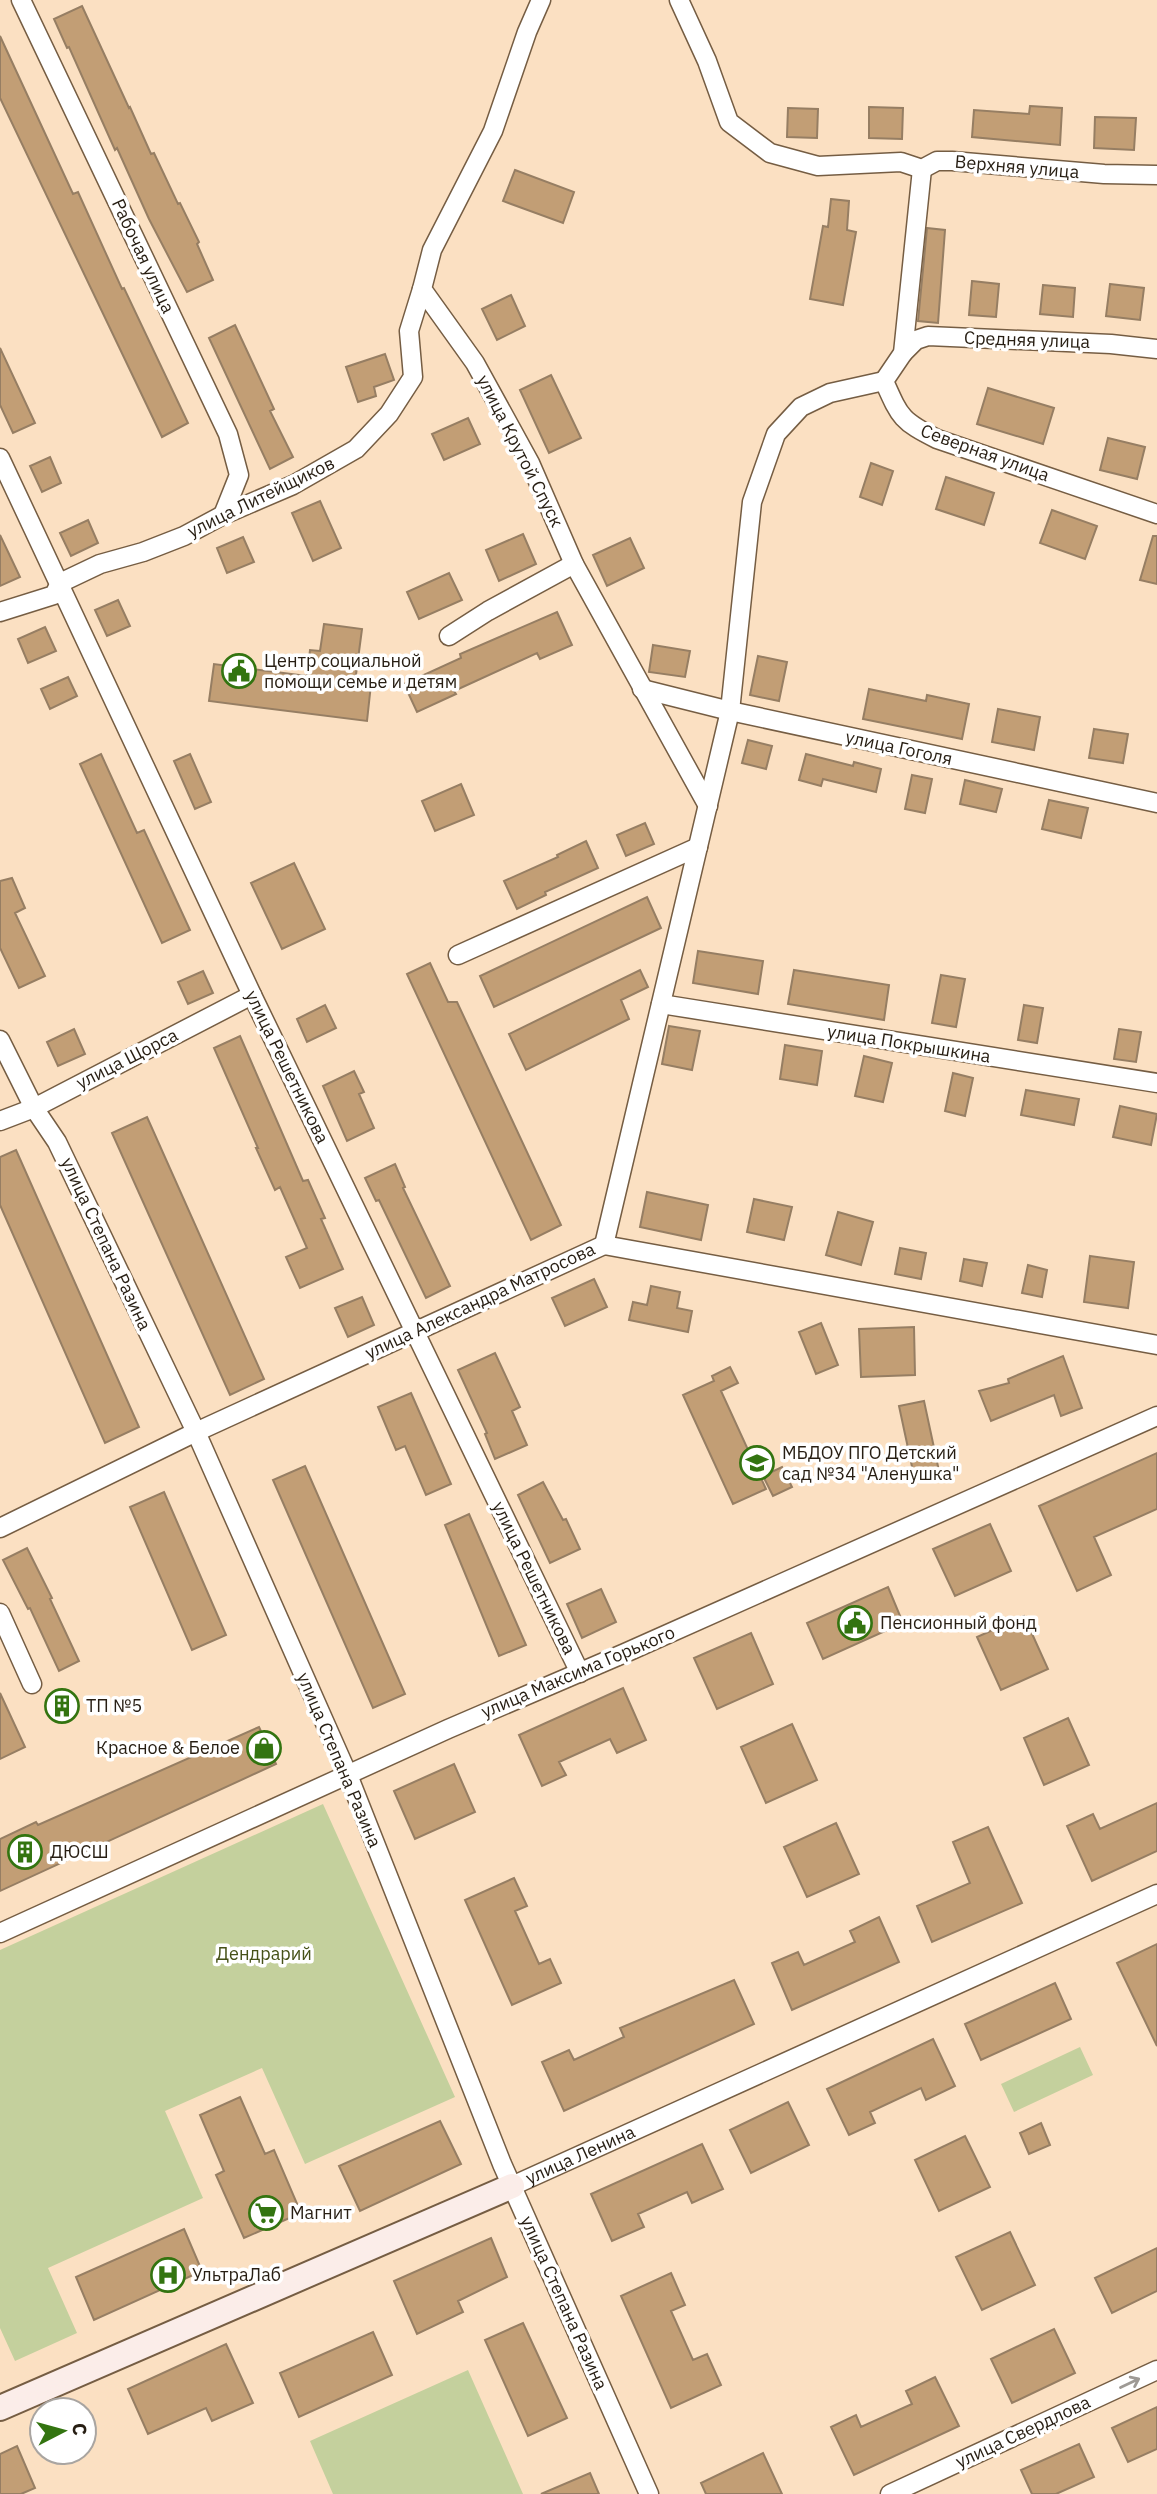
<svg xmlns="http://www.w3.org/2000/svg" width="1157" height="2494" viewBox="0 0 1157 2494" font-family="'IBM Plex Sans',sans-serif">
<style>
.green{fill:#c4d09d}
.building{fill:#c29e75;stroke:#967e63;stroke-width:2}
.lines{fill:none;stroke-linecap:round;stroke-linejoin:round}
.street-casing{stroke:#755d43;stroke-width:21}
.secondary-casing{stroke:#755d43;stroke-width:28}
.street{stroke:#fff;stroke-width:18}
.secondary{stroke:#fbede9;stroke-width:24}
.oneway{stroke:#9e9a95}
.labels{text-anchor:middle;stroke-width:7;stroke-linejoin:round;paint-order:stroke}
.street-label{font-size:18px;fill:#271e13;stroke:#fff}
.poi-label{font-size:18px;fill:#271e13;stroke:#fff;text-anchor:start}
.park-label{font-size:18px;fill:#465118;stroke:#fff}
</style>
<rect width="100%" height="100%" fill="#fbe0c2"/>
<path class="green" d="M323,1804l132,293 -150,67 -43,-96 -97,43 38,87 -155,70 29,65 -62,28 -15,-33v-378z
M1080,2047l13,28 -79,37 -13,-28z
M468,2370l55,124h-190l-23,-53z"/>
<path class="building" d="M82,6l47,102 1,-1 21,47 3,-1 24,51 2,-1 19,39 -2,2 16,36 -26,12 -38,-73 -32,-71 -2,2 -46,-103 -2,1 -13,-29z
M0,36l73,158 5,-2 44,97 2,-1 64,135 -26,14 -162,-339z
M1030,106l32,2 -2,37 -88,-8 2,-27 55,4z
M869,107l34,1 -1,31 -33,-1z
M788,108l30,1 -1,29 -30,-1z
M1095,117l41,1 -2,32 -40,-2z
M515,170l59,22 -11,31 -60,-22z
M831,199l18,2 -2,29 9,2 -13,73 -33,-6 13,-73 5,1z
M927,228l18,2 -7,93 -20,-2z
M972,281l27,3 -3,33 -27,-2z
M1110,284l34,4 -4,32 -34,-4z
M1043,285l32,3 -2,29 -33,-3z
M511,295l14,31 -28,14 -15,-31z
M235,325l39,84 -4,2 23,46 -23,12 -61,-131z
M0,348l35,75 -22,10 -13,-28z
M385,354l9,26 -20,7 2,9 -18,6 -12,-35z
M551,375l30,63 -32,15 -29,-63z
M988,388l66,20 -11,36 -66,-20z
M468,418l12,26 -36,16 -12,-26z
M1108,438l37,9 -8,32 -37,-9z
M50,457l11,26 -19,9 -12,-26z
M871,463l22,8 -11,34 -22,-8z
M946,477l48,16 -10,32 -48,-16z
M320,501l21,47 -28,13 -21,-48z
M1052,510l45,16 -12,33 -45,-16z
M88,520l10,23 -27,13 -11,-23z
M523,534l13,30 -37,17 -13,-31z
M0,535l20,42 -20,9z
M1153,536h4v48l-17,-4z
M243,537l11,25 -27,11 -10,-25z
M630,538l14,30 -37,18 -14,-31z
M449,573l13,27 -43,19 -12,-27z
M118,600l12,26 -23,10 -12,-26z
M557,612l15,33 -32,14 -3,-6 -83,38 2,3 -39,18 -13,-28 57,-26 -1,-4z
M324,624l38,5 -7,53 16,2 -4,37 -158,-20 5,-37 93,12 3,-26 10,1z
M45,627l11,24 -28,12 -10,-24z
M653,645l37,6 -5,26 -36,-5z
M758,656l29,6 -8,39 -29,-6z
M68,677l9,19 -27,13 -9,-20z
M869,689l57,12 1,-6 42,9 -7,35 -99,-20z
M998,709l42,8 -6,33 -42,-8z
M1094,729l34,5 -5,29 -34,-5z
M748,740l24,6 -6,23 -24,-6z
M101,754l36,79 7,-3 46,100 -28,13 -82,-179z
M190,754l21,48 -16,7 -21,-48z
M806,754l47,12 1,-4 27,7 -5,23 -53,-13 -2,7 -22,-6z
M912,775l20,4 -7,34 -20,-4z
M965,780l37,9 -6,23 -36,-8z
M461,784l13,31 -39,16 -13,-30z
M1049,800l39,8 -7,30 -39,-9z
M645,823l9,21 -28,12 -9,-21z
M586,841l12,27 -53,24 1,3 -29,14 -13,-28 54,-24 -1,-2z
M294,863l31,66 -43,20 -31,-66z
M12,878l13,30 -10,5 30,63 -26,12 -19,-40v-67z
M647,897l14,31 -167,79 -14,-31z
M698,951l65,10 -5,33 -65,-11z
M430,963l18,39h9l104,223 -30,15 -124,-266z
M640,970l8,17 -27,13 8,19 -103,51 -17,-36z
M794,970l95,15 -5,35 -96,-16z
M203,971l10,22 -25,11 -10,-22z
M941,975l24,4 -9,48 -24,-4z
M325,1005l11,23 -29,14 -10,-23z
M1024,1005l19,3 -6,35 -19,-3z
M669,1026l31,5 -8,39 -30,-6z
M74,1029l11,25 -27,12 -11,-24z
M1119,1029l22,3 -5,30 -22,-3z
M240,1036l63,145 5,-1 17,38 -4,1 22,50 -43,19 -14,-31 21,-9 -27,-61 -5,3 -19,-42h2l-44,-100z
M785,1045l37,6 -5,34 -37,-6z
M864,1056l28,7 -9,39 -28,-6z
M354,1071l10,21 -5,2 15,34 -27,13 -24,-55z
M953,1073l20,5 -8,38 -20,-5z
M1026,1090l53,9 -5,26 -53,-10z
M1120,1106l37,8 -6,31 -38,-8z
M147,1117l117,262 -34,16 -118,-262z
M16,1150l123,277 -34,16 -105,-238v-48z
M395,1164l10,23 -2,1 47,98 -24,12 -47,-98 -3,1 -11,-23z
M647,1192l61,13 -7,35 -61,-13z
M754,1199l38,8 -8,33 -37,-8z
M838,1212l35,10 -12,43 -35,-10z
M900,1248l26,5 -5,26 -26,-5z
M1090,1256l44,6 -6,46 -44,-6z
M964,1259l23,4 -5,23 -22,-5z
M1028,1265l19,5 -5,27 -20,-4z
M594,1279l13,28 -42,19 -13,-28z
M651,1286l29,6 -3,16 15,3 -4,21 -59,-12 4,-18 14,3z
M362,1297l12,28 -26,12 -13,-29z
M821,1323l17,42 -22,9 -17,-42z
M914,1327l1,48 -54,2 -2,-48z
M495,1353l25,54 -8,4 15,34 -32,14 -10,-25 2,-1 -29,-63z
M1063,1356l19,52 -21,8 -7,-21 -63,26 -12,-30 30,-8 -1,-4z
M730,1367l8,16 -17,8 45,98 -33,15 -50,-109 31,-14 -2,-5z
M411,1393l40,91 -25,11 -21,-49 -9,4 -18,-43z
M924,1401l15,70 -25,5 -15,-70z
M1157,1453v56l-63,28 17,38 -34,16 -38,-85z
M305,1466l100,228 -32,14 -100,-228z
M782,1467l10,20 -19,9 -10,-20z
M543,1482l20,38 3,-1 14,30 -30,14 -32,-68z
M164,1492l62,143 -34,15 -62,-143z
M469,1514l57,131 -27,11 -54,-131z
M990,1524l21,47 -56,25 -22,-47z
M27,1548l25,50 -2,1 29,62 -20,10 -29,-63 -2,1 -25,-49z
M888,1587l15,36 -80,36 -16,-36z
M601,1589l15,33 -34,16 -15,-34z
M1024,1616l24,53 -47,21 -24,-53z
M751,1633l22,51 -56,25 -23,-51z
M623,1688l23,52 -29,13 -7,-14 -51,23 7,13 -24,11 -23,-51z
M0,1693l25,54 -25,12z
M66,1694l8,17 -16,8 -8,-18z
M1068,1718l21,47 -45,20 -20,-47z
M792,1724l25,56 -51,23 -25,-56z
M259,1727l17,37 -276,127v-52l36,-17 2,3z
M454,1764l21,48 -60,27 -21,-48z
M1157,1803v48l-65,30 -25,-55 26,-12 7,15z
M836,1823l23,51 -52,23 -23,-50z
M988,1827l34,76 -90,39 -15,-36 53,-23 -17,-41z
M514,1878l13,28 -12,5 24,53 11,-5 11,24 -49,22 -47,-105z
M879,1917l20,45 -107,48 -20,-47 26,-11 6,13 51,-23 -5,-11z
M1157,1944v102l-40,-83z
M734,1980l20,44 -190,87 -22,-49 27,-12 5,10 50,-23 -4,-9z
M1055,1983l16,36 -90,41 -16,-36z
M933,2039l22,47 -29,14 -5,-12 -51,24 5,11 -26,12 -22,-46z
M240,2097l25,57 9,-4 27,63 -57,25 -28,-63 8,-4 -24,-56z
M788,2102l21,43 -58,28 -21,-43z
M440,2121l21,43 -101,47 -21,-45z
M1041,2123l9,22 -21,9 -9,-21z
M965,2136l25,51 -51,24 -24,-51z
M702,2144l21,45 -31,14 -5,-11 -49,22 6,13 -32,14 -21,-47z
M184,2229l18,42 -108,49 -18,-43z
M1010,2232l25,53 -53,25 -26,-53z
M491,2238l16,39 -49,24 5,11 -46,22 -23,-53z
M1157,2248v43l-45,22 -17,-35z
M671,2273l14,32 -14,6 22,49 14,-6 14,31 -50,23 -50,-112z
M523,2323l44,95 -39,18 -43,-96z
M1054,2329l21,44 -63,30 -21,-44z
M373,2332l19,43 -93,42 -19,-44z
M226,2344l27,59 -41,18 -6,-13 -58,26 -20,-45z
M935,2377l24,49 -105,49 -23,-48 25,-12 5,12 51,-23 -6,-13z
M1157,2407v42l-29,13 -16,-34z
M1079,2444l15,33 -38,17h-24l-11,-24z
M17,2446l18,42 -14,6h-21v-40z
M763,2453l19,41h-76l-5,-11z
M590,2473l9,21h-58z"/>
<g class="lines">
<g class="street-casing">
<g id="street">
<path d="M21,0l207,434 11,41 -16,40"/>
<path d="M541,0l-14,32 -34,99 -61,119 -10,39 53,74 55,100 44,101 134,242"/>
<path d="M679,0l28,61 22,61 41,31 48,13 83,-4 21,7 15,-8h15l152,13 53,1"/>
<path d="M922,169l-19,184 -19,28c16,36 17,40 53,58l220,75"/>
<path d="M903,353l13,-13 12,-4 183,8 46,5"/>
<path d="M0,458l252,537 328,678"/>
<path d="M0,612l54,-17 6,-12 40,-19 43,-12 41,-16 39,-21 70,-30 63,-36 33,-35 24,-37 -4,-46 13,-42"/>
<path d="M449,636l39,-25 86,-47"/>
<path d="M642,689l88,22 427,92"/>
<path d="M458,955l240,-108"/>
<path d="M661,1004l496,79"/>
<path d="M0,1040l34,68 23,34 139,290 152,343 154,389 147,330"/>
<path d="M0,1121l34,-13 218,-113"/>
<path d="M604,1245l126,-534 22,-209 24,-68 25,-27 29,-14 54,-12"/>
<path d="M0,1528l196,-96 408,-187 553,100"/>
<path d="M0,1613l32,71"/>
<path d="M0,1933l448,-204 177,-76 532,-237"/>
<path id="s1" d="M512,2186l645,-292"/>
<path d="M890,2494l267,-124"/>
</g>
</g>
<g class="secondary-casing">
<path id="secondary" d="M0,2408l512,-222"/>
</g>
<use href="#street" class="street"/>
<use href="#secondary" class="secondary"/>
</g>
<defs><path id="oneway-shaft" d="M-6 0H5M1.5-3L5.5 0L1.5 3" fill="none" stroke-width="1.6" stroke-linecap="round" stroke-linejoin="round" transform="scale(1.75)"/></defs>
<use class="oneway" href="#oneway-shaft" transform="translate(1130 2383) rotate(-25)"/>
<defs>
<g id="civic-ring" transform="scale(1.75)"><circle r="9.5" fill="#fff" stroke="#337410" stroke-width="1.5"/><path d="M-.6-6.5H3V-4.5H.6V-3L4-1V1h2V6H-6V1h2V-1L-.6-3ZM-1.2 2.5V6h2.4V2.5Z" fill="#337410"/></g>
<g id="school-ring" transform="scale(1.75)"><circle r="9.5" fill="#fff" stroke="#337410" stroke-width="1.5"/><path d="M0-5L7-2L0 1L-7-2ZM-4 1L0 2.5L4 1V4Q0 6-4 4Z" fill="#337410"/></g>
<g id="building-ring" transform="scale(1.75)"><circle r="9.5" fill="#fff" stroke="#337410" stroke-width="1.5"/><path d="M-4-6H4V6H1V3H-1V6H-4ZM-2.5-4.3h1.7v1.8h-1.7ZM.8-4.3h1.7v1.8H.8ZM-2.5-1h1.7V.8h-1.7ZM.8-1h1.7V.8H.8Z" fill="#337410"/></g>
<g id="shop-ring" transform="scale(1.75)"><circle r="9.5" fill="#fff" stroke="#337410" stroke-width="1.5"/><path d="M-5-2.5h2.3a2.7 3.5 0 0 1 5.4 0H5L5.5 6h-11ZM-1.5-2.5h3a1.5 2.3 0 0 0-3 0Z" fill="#337410"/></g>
<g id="supermarket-ring" transform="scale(1.75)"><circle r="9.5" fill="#fff" stroke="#337410" stroke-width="1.5"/><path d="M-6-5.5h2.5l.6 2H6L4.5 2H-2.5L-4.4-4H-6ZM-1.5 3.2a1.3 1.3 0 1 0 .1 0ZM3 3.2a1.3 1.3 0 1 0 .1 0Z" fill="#337410"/></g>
<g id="hospital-ring" transform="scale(1.75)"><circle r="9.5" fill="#fff" stroke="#337410" stroke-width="1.5"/><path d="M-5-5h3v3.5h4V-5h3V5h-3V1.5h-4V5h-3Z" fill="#337410"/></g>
</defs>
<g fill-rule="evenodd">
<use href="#civic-ring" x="239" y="671"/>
<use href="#school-ring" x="757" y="1463"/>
<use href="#civic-ring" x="855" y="1623"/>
<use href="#building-ring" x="62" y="1706"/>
<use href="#shop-ring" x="264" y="1748"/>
<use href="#building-ring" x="25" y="1852"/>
<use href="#supermarket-ring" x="266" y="2213"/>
<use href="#hospital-ring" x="168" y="2275"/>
</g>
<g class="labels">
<g class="street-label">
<text transform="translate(1017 167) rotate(5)" y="6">Верхняя улица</text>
<text transform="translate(143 256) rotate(65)" y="6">Рабочая улица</text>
<text transform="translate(1027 340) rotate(2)" y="6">Средняя улица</text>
<text transform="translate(520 451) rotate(63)" y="6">улица Крутой Спуск</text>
<text transform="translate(985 453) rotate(20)" y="6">Северная улица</text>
<text transform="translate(261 497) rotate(-26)" y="6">улица Литейщиков</text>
<text transform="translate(899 748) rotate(12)" y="6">улица Гоголя</text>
<text transform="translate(909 1044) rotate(9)" y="6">улица Покрышкина</text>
<text transform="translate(127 1059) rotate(-27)" y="6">улица Щорса</text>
<text transform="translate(287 1067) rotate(64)" y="6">улица Решетникова</text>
<text transform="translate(106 1244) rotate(65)" y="6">улица Степана Разина</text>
<text transform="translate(480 1301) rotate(-25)" y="6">улица Александра Матросова</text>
<text transform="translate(534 1578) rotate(64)" y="6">улица Решетникова</text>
<text transform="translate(578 1672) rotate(-23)" y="6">улица Максима Горького</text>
<text transform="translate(339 1760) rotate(67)" y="6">улица Степана Разина</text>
<text dy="6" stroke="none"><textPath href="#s1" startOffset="75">улица Ленина</textPath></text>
<text transform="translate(564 2303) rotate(66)" y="6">улица Степана Разина</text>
<text transform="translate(1023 2432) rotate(-25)" y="6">улица Свердлова</text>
</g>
<g class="poi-label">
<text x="264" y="667">Центр социальной<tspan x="264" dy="21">помощи семье и детям</tspan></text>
<text x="782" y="1459">МБДОУ ПГО Детский<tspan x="782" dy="21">сад №34 "Аленушка"</tspan></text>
<text x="880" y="1629">Пенсионный фонд</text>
<text x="86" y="1712">ТП №5</text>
<text x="240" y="1754" text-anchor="end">Красное &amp; Белое</text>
<text x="50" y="1858">ДЮСШ</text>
<text x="290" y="2219">Магнит</text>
<text x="192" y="2281">УльтраЛаб</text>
</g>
<g class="park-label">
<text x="264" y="1960">Дендрарий</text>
</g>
</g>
<g transform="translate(63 2431) rotate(84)"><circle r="33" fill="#ffffff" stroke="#a9a5a1" stroke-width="2"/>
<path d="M0-5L12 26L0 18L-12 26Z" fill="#337410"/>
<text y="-10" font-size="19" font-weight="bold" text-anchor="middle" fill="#271e13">С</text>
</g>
</svg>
